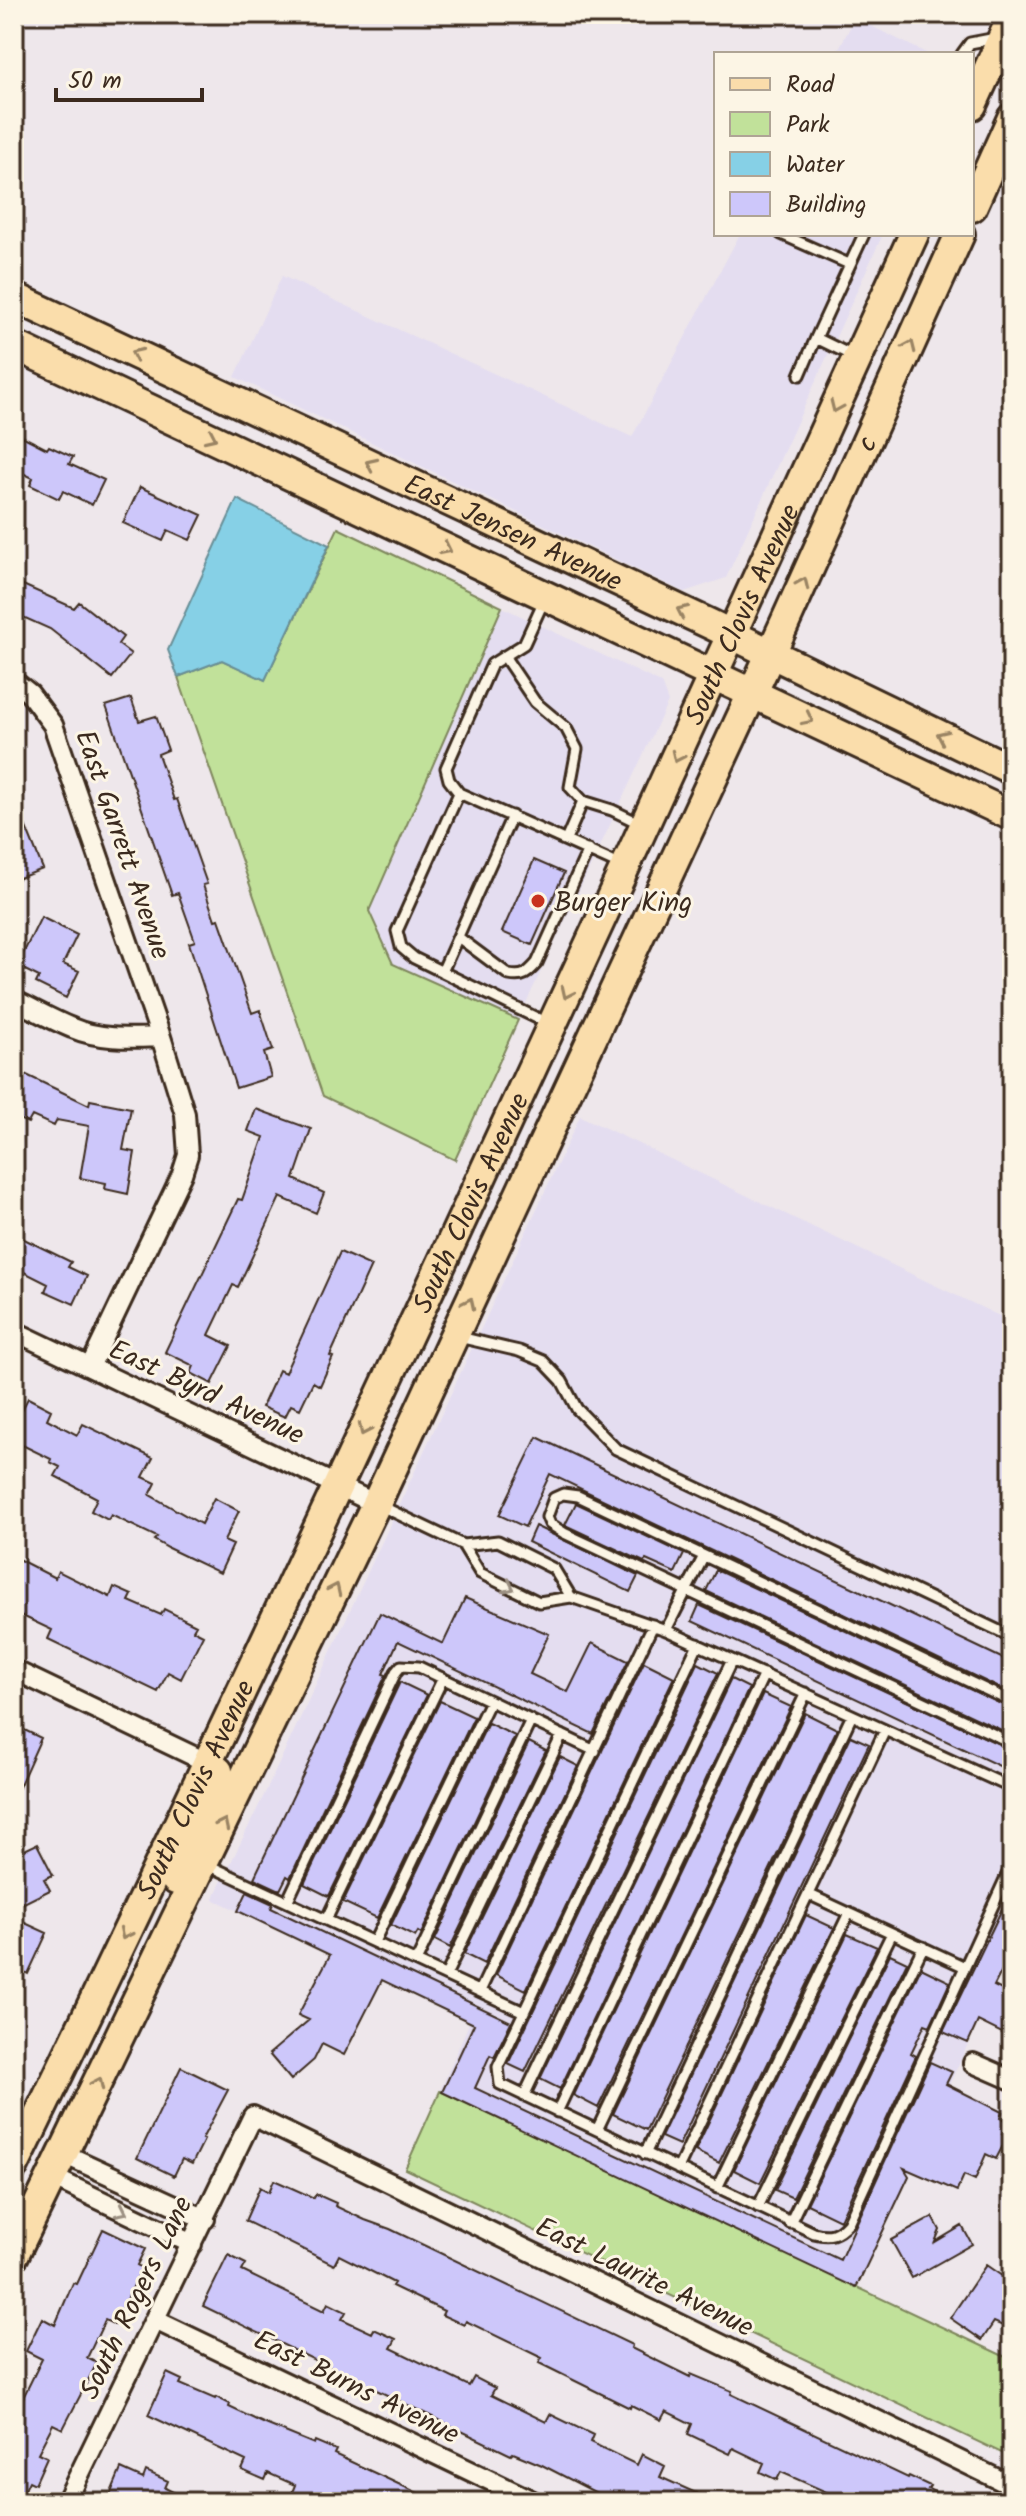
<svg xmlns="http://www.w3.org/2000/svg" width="1026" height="2516" viewBox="0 0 1026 2516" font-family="Kalam,sans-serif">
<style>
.built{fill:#e4ddf0}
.green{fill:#c1e19a;stroke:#7e865c;stroke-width:2}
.water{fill:#86d0e6;stroke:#688e96;stroke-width:2}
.building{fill:#cdc7fa;stroke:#3b2a1e;stroke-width:2}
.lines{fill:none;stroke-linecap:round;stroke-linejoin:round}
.service-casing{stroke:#3b2a1e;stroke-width:15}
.minor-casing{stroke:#3b2a1e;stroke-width:24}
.primary-casing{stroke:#3b2a1e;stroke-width:34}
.service{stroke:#fcf5e5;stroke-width:9}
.minor{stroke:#fcf5e5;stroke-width:18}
.primary{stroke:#faddab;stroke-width:28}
.oneway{stroke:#9a8464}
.oneway2{stroke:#9c9082}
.poi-dot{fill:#c8321e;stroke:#fcf5e5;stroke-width:3}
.labels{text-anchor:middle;stroke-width:6;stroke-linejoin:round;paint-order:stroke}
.street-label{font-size:28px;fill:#3b2a1e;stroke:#fcf5e5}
.poi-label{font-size:28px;fill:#3b2a1e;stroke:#fcf5e5;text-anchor:start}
</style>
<rect width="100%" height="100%" fill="#eee7eb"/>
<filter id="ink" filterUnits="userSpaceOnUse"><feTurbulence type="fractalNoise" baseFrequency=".0125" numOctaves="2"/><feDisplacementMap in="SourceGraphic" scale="16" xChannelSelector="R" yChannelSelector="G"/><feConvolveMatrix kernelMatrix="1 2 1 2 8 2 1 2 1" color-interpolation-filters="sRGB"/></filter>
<g filter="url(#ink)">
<path class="built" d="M855,18l73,36h-92z
M740,234h143l-157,344 -42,14 -449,-215 47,-101 350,161z
M502,607l159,76 7,19 -150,318 -125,-56 -24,-53z
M580,1116l432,206v626l-155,338 -417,-195 30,-70 -257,-122 55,-112z"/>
<path class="green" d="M338,528l164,79 -133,304 24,53 125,56 -63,140 -132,-64 -145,-419 44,-17 43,20z
M440,2091l572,269v98l-607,-289z"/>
<path class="water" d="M237,499l92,46 -64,135 -43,-20 -44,17 -10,-27z"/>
<path class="building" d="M14,432l33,17 2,-3 24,11 -4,7 35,16 -12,25 -29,-14 -4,8 -29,-14 3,-7 -19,-9z
M140,487l62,28 -12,25 -22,-10 -5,11 -40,-18z
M14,581l60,27 5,-6 44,35 -5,7 13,10 -19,24 -62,-49 -36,-16z
M131,698l8,23 17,-5 12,34 -10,4 16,46 3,-1 30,85 -4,1 12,35 4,-1 33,94 8,-3 13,40 -9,3 7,24 -35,11 -47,-145 6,-2 -17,-48 -6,2 -66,-189z
M14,798l29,71 -29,11z
M534,860l30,13 -32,72 -30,-13z
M41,917l36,18 -14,29 16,7 -13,27 -30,-15 3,-6 -22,-11z
M14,1069l75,36 1,-5 41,8 -8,42 12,2 -7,42 -23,-5 1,-6 -26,-5 9,-52 -32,-6 -3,6 -22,-10 -4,7 -14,-6z
M256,1109l55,20 -17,50 30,14 -8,20 -36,-16 -42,90 -5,-2 -24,50 22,11 -19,38 -21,-11 3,-7 -29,-14 73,-153 4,1 22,-63 -16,-6z
M20,1237l51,25 -3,5 19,9 -13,28 -29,-13 3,-7 -34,-17v-17z
M340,1252l31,14 -41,90 3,1 -13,29 -7,-4 -13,27 -9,-4 -6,12 -23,-10 17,-37 6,3z
M28,1398l23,12 -4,9 30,16 6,-11 70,34 -10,19 13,6 -6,12 51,29 13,-26 25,13 -15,30 9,4 -13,28 -52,-25 -14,-8 3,-3 -46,-22 -3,5 -17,-9 6,-13 -42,-22 5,-9 -10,-5 1,-3 -37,-18v-35l8,4z
M537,1437l475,226v31l-462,-220 -25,53 -26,-12z
M576,1503l108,51 -9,19 -29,-13 -2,2 -79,-37z
M535,1526l103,50 -8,16 -102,-50z
M14,1557l41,21 3,-7 52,26 4,-10 18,8 -3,6 32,14 3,-6 32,16 -3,5 10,5 -22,44 -13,-7 -10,20 -110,-53 4,-9 -38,-18z
M716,1570l296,139v26l-306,-144z
M465,1598l84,36 -19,40 38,18 24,-49 36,18 -35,73 -195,-93 -15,33 3,1 -96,203 -3,-2 -7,14 -26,-12 126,-265 63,31z
M699,1605l313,145v22l-320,-151z
M644,1662l30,15 -148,313 -30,-15z
M698,1663l20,10 -193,399 -17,-8z
M731,1679l18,9 -189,401 -20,-10z
M400,1682l27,13 -98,201 -3,-1 -22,-11z
M763,1694l28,13 -193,401 -25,-13z
M440,1701l34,16 -97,201 -34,-16z
M805,1713l32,16 -191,401 -33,-16z
M488,1723l27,13 -94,198 -3,-2 -3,5 -24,-12z
M14,1725l27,13 -27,60z
M851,1736l18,8 -190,401 -18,-8z
M529,1742l17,9 -96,197 -15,-8z
M560,1757l18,9 -94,198 -20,-10z
M37,1844l16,31 -9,4 6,11 -36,18v-53z
M1012,1888v62l-18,36 18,9v43l-34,-17 -10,22 -25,-11z
M247,1892l26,12 -2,4 240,114 -17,35 -4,-2 -15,33 365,172 90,-198 22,10 -6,12 56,28 -2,6 8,4 -6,12 6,2 -12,23 -10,-5 -11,26 -11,-5 -7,16 -53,-23 5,8 -53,112 -414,-196 32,-68 -92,-44 -38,75 -22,-11 -8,16 -23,20 -22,-26 40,-34 -11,-5 32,-60 -92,-44z
M806,1915l28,13 -115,235 -24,-12z
M14,1918l33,15 -19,41 -14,-7z
M847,1934l30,13 -117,236 -26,-13z
M890,1954l17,8 -114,236 -18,-8z
M921,1968l29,14 -20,44 -5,-2 -14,29 5,3 -76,164 -33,-16z
M181,2067l47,23 -26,49 2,1 -12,24 -10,-5 -8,17 -37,-18z
M274,2180l40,18 2,-4 20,9 -1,3 30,14 25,9 242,116 -1,3 59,29 1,-3 41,17 -1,3 177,84 1,-2 21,10 -2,3 29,13h-119l2,-4 -59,-26 -4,8 -17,-8 4,-9 -31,-15 -3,6 -42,-20 4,-10 -26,-13 -5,9 -30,-15 -1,3 -91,-45 3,-5 -76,-37 -2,4 -22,-10 2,-4 -52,-25 2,-3 -55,-28 -5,10 -89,-44 15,-34 9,5z
M933,2217l7,13 -5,12 27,-16 10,18 -60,34 -21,-38z
M103,2229l42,20 -8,16 5,3 -27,57 -10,-5 -18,38 10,5 -34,66 -10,-5 -15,29 9,4 -12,27 -6,-3 -10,21h-5v-86l28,-57 -16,-8 16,-33 13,7 18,-42 4,1z
M228,2255l18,9 -4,7 82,40 4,-8 18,9 -4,7 30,14 2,-4 22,10 -5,9 78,38 5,-9 21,11 -4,7 55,27 4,-8 43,21 -3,7 47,23 5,-11 23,12 -5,11 56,25h-102l-72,-37 -29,-12 -2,2 -308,-149z
M986,2265l26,18v47l-18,-8 -12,18 -32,-22z
M167,2373l15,7 -2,4 35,15 1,-2 14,7 -1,3 34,16 51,21 1,-3 21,9 -2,4 103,48h-149l7,-17 -27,-12 -3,7 -23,-10 4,-9 -98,-46z
M121,2469l22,10 3,-8 22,10 -3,7 28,14h-86z"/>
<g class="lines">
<g class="service-casing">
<path id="service" d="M962,54l8,-11 26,-5
M781,234l68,30
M855,357l-39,-19 48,-104
M800,375l16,-37
M545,598l-21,46 -32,20 -46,104 3,12 10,13 163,73
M504,656l31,46 31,26 11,21 -7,38 13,14 29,9 29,14
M459,793l-62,138 4,16 13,11 135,66
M566,840l17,-39
M458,937l51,38c15,3 19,-2 28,-12l51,-113
M442,972l70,-156
M459,1337l60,14 24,10 19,20 15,28 39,40 396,188
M379,1505l84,40 35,-4 56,28 17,28
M463,1545l17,28 59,29 32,-5 95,33 346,158
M666,1630l38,-74
M698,1644l-200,423 2,17 314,149c15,4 23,2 34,-10l164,-359
M1012,1702l-434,-206 -15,-2 -9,4 -7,19 3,7 14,9 448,210
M208,1865l316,147
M808,1894l77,-164
M287,1902l109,-230 5,-6 18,1 176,84
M326,1920l117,-242
M374,1942l116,-241
M416,1962l115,-242
M446,1975l116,-240
M480,1991l173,-366
M524,2096l208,-436
M557,2112l207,-438
M597,2130l209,-437
M645,2154l207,-439
M678,2169l130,-275 157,73
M717,2188l132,-275
M758,2207l134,-274
M790,2223l133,-276"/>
</g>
<g class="minor-casing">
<path id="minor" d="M14,681l16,13 23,31 108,312 24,77 3,41 -6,19 -92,193
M14,1000c19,9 38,20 58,28 28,12 59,10 89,9
M14,1331l362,173
M14,1670l194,93
M973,2063l39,17
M64,2154l141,65
M52,2177l140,67
M155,2320l380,182
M66,2502l187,-386 759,370"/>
</g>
<g class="primary-casing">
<g id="primary">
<path d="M972,105l40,-88"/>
<path d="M972,207l40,-89"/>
<path id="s1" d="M14,297l696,327 302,146"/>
<path d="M14,345l998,471"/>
<path d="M176,1880l41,-90 1,-19 -10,-8"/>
<path id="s2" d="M14,2166c141,-289 277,-580 413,-871 164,-353 327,-706 487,-1061"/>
<path id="s3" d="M14,2255l362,-751 407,-877 177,-393"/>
</g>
</g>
<use href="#service" class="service"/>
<use href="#minor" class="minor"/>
<use href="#primary" class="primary"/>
</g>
<defs><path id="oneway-chevron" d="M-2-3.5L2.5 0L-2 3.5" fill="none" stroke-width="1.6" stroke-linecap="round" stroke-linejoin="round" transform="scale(2)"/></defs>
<g class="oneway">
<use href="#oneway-chevron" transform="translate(910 346) rotate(-66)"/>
<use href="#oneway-chevron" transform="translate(136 354) rotate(-155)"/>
<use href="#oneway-chevron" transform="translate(836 407) rotate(114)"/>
<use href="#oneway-chevron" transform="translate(211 437) rotate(25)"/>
<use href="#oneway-chevron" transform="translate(371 464) rotate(-155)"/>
<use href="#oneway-chevron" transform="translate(446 549) rotate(26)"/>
<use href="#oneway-chevron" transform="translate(803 583) rotate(-66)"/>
<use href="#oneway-chevron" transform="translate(682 611) rotate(-155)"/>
<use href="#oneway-chevron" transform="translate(808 719) rotate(26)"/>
<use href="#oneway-chevron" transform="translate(942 736) rotate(-155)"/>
<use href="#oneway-chevron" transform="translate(677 757) rotate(115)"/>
<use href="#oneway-chevron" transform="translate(567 993) rotate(115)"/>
<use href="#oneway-chevron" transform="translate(469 1303) rotate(-65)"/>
<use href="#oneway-chevron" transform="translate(364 1430) rotate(115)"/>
<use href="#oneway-chevron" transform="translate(335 1589) rotate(-65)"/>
<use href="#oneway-chevron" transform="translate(223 1824) rotate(-64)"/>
<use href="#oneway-chevron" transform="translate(125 1934) rotate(116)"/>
<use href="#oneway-chevron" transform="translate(98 2083) rotate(-65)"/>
</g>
<g class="oneway2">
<use href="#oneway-chevron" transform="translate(509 1587) rotate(26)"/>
<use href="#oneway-chevron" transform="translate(122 2211) rotate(26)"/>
</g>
</g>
<circle class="poi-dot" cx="538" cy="901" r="8"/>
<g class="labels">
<g class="street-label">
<text dy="10" stroke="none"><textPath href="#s3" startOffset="2002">c</textPath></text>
<text dy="10" stroke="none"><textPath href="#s1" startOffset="552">East Jensen Avenue</textPath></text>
<text dy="10" stroke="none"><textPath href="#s2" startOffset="1714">South Clovis Avenue</textPath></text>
<text transform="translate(124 844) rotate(71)" y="10">East Garrett Avenue</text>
<text dy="10" stroke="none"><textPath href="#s2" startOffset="1066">South Clovis Avenue</textPath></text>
<text transform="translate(207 1391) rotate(25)" y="10">East Byrd Avenue</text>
<text dy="10" stroke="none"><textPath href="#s2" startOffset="418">South Clovis Avenue</textPath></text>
<text transform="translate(645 2276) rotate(26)" y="10">East Laurite Avenue</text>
<text transform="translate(135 2297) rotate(-64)" y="10">South Rogers Lane</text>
<text transform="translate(357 2386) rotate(26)" y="10">East Burns Avenue</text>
</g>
<g class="poi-label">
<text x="554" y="911">Burger King</text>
</g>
</g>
<rect width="1026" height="2516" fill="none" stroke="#fcf5e5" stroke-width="48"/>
<rect x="24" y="24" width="978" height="2468" fill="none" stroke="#3b2a1e" stroke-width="3" filter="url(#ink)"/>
<rect x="714" y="52" width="260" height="184" fill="#fcf5e5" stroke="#afa495" stroke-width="2"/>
<rect x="730" y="78" width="40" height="12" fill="#faddab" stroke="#afa495" stroke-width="2"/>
<text x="786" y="92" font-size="24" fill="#3b2a1e">Road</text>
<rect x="730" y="112" width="40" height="24" fill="#c1e19a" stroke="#afa495" stroke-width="2"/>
<text x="786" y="132" font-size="24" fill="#3b2a1e">Park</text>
<rect x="730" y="152" width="40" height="24" fill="#86d0e6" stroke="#afa495" stroke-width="2"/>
<text x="786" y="172" font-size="24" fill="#3b2a1e">Water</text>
<rect x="730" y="192" width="40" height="24" fill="#cdc7fa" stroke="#afa495" stroke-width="2"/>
<text x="786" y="212" font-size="24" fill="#3b2a1e">Building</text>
<path d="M56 88v12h146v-12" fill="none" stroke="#3b2a1e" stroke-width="4"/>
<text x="68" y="88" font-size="24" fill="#3b2a1e" stroke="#fcf5e5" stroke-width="6" paint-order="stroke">50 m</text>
</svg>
